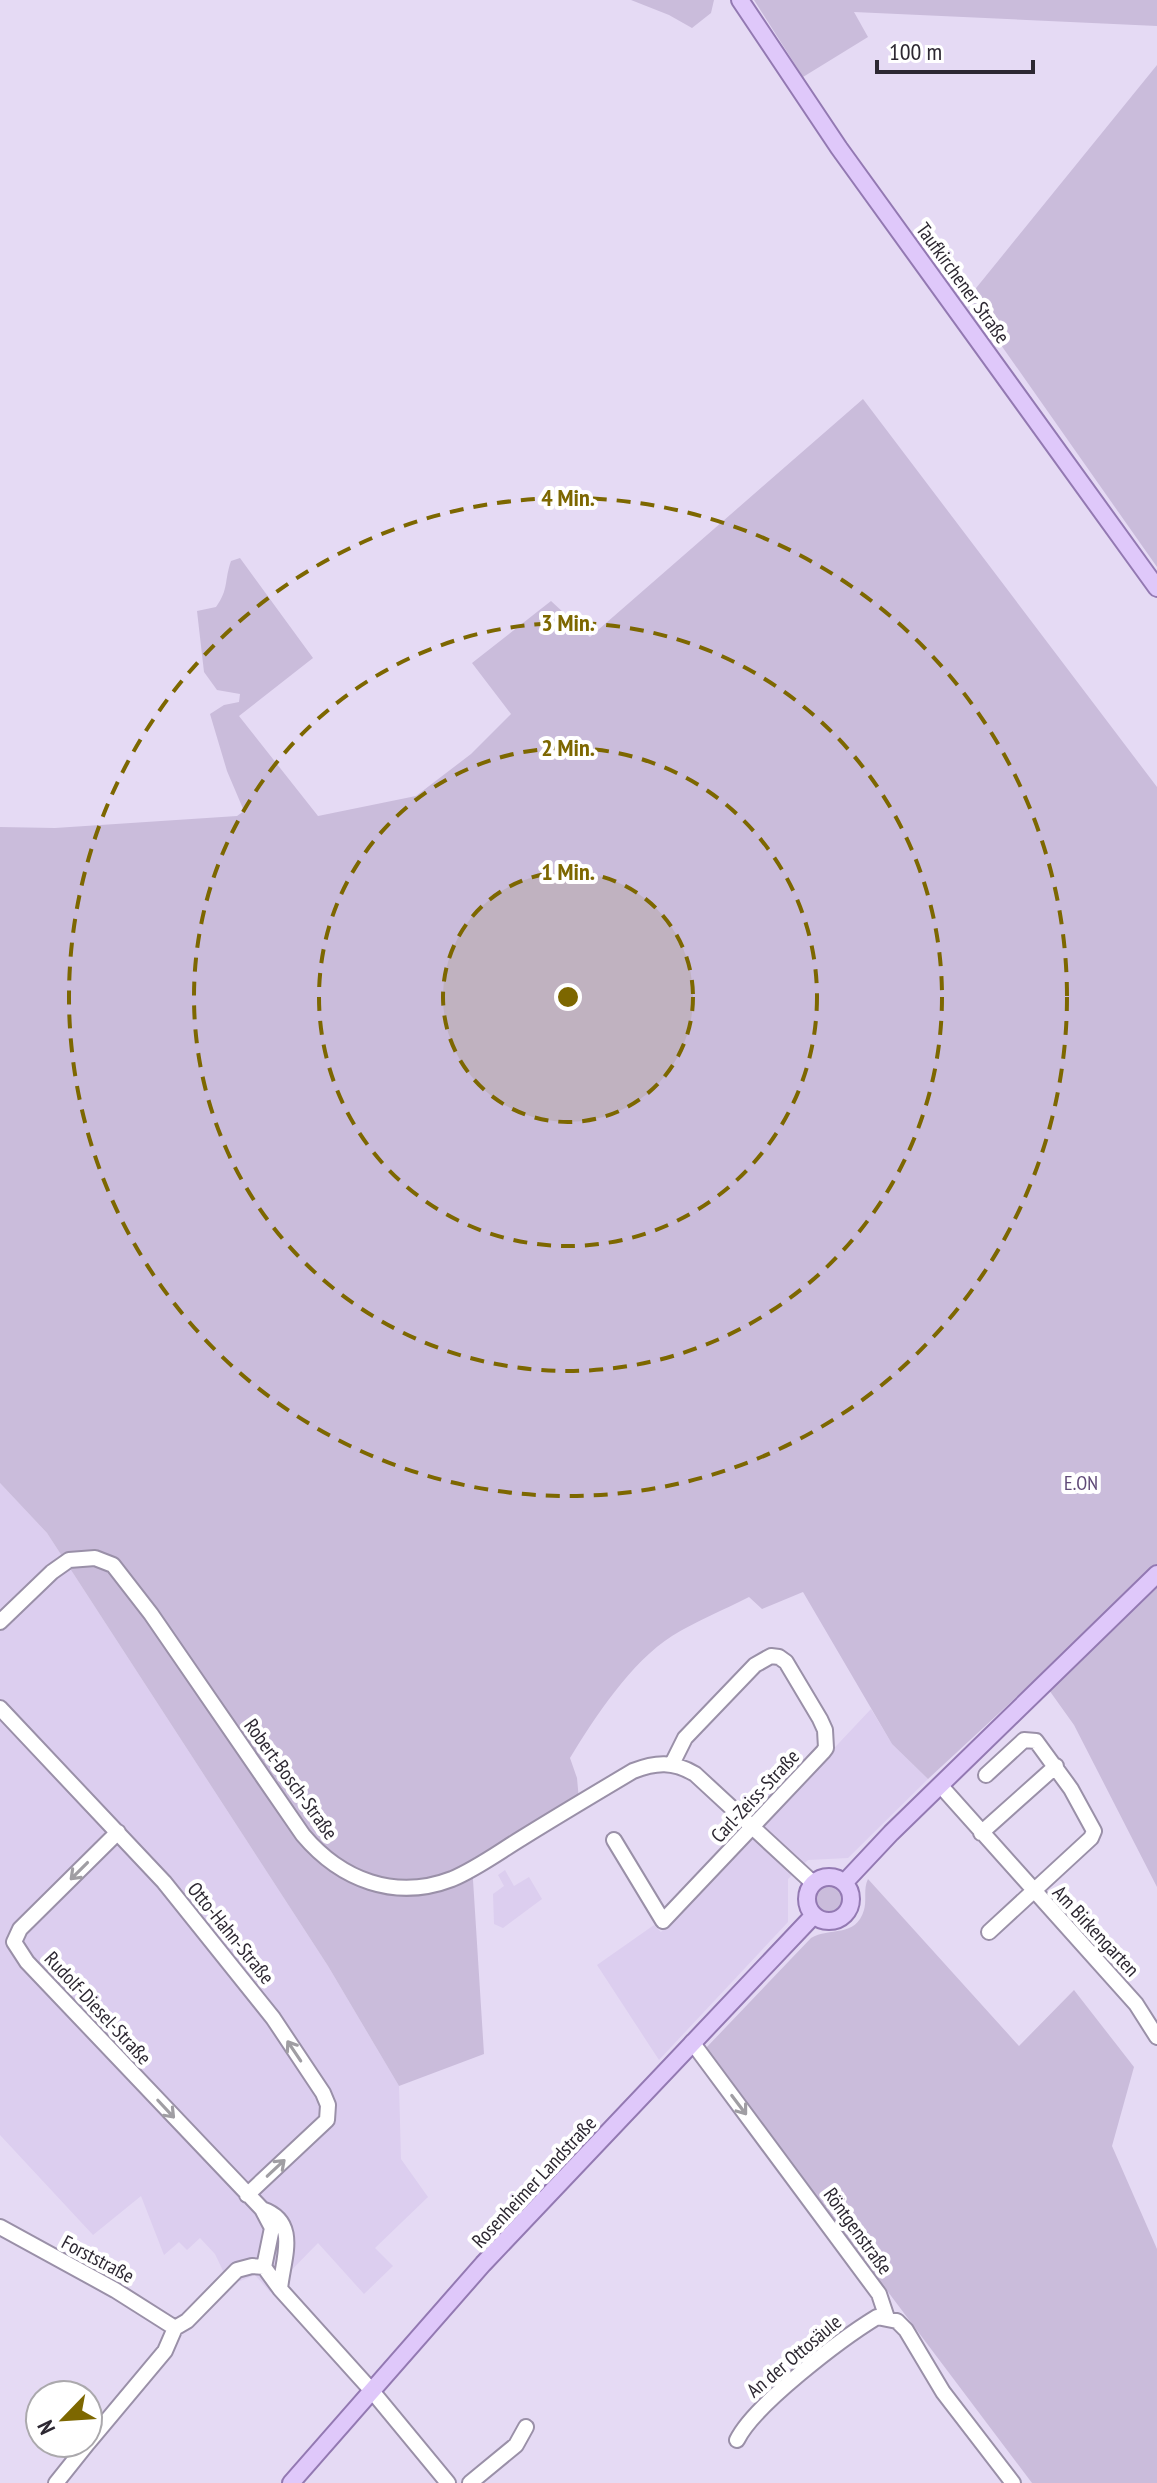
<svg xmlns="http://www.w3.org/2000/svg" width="1157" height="2483" viewBox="0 0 1157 2483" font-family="'PT Sans Narrow',sans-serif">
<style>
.built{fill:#dcceef}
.green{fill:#cabcdb}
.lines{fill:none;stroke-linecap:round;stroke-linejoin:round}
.minor-casing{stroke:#9a90a8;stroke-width:18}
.major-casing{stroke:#9379b2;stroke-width:20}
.minor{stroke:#fff;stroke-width:14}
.major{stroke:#dfc8fa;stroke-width:16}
.oneway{stroke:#a09ea3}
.ring{fill:none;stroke:#7d6700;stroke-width:4;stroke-dasharray:14 10}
.labels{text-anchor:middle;stroke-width:8;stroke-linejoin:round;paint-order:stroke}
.street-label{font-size:20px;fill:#2d2832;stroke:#fff}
.park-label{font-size:20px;fill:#5f4977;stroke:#fff}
.centre{fill:#7d6700;stroke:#fff;stroke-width:4}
.ring-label{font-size:24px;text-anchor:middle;font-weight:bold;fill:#7d6700;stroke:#fff;stroke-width:8;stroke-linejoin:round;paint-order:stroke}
</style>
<rect width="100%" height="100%" fill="#e5daf4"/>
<path class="built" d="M0,1483l47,50 281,433 71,120 2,73 27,38 -53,51 18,18 -29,28 -46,-51 -48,49 -15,-17 -15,6 -15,-6 -10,-21 -15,-16 -13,12 -8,-8 -15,13 -23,-59 -48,39 -93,-100z
M871,1709l21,35 36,35 -80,79 -40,2 -20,19v43l-129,138 -62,-95 57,-40 7,7z
M505,1870l9,16 15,-9 13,22 -39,29 -9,-4 -1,-30 11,-8 -6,-11z"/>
<path class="green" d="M631,0h83l-3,13 -19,15 -23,-13z
M754,0h403v26l-303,-14 14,25 -65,40z
M1157,65v502l-189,-269z
M863,399l294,388v1100l-83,-162 -35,-49 -111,103 -36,-35 -89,-152 -41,17 -13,-12c-25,13 -53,24 -77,39 -41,26 -77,81 -102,122l7,20 2,22 -107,64 12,190 -85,32 -71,-120 -281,-433 -47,-50v-656l55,1 182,-12 7,-5 -17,-40 -17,-57 14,-9 15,-3 1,-8 -23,-4 -13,-18 -7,-61 19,-4c13,-18 8,-26 15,-46l9,-3 73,100 -74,58 79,100 98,-20 55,-42 40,-40 -39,-51 79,-62 39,36z
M868,1879l151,167 55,-56 60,77 -22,79 45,103v234h-125l-327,-434 106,-111c18,-11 45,0 53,-28 3,-11 -1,-21 4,-31z
M812 1899a17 17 0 1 1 34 0a17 17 0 1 1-34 0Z"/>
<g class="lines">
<g class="minor-casing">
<path id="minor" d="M0,1622l52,-50 17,-12 26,-2 18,7 38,49 152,221c38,45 92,66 149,44 24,-10 47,-27 70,-41 37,-23 74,-45 111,-67 23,-9 40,-10 62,3l118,109
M0,1708l164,174 109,136 50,75 5,12 -1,15 -80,75
M986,1775l38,-35 12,1 35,48 23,42 -3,7 -102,94
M940,1785l196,219 21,33
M118,1832l-98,97 -6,13 13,20 235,247 10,19 -8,39
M981,1833l75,-67
M614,1840l49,81 160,-169 3,-4 -1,-18 -5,-11 -34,-57 -7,-5 -8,-1 -16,9 -70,73 -13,26
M692,2042l187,252 8,24
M262,2209c38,13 21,49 18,80
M0,2227l115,63 60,38
M264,2267l16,22 92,102 76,92
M737,2440c17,-35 104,-101 140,-123l20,4 9,9 37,62 70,91
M88,2443l77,-92 10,-23 12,-7 50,-51 15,-4 12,1
M56,2483l32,-40
M470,2483l46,-38 10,-18"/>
</g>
<g class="major-casing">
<path id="major" d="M740,0l99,148 318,440
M807 1899a22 22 0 1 1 44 0a22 22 0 1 1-44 0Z
M844,1883l47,-50 266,-259
M291,2483l192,-219 331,-349"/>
</g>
<use href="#minor" class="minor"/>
<use href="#major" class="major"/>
</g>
<defs><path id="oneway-shaft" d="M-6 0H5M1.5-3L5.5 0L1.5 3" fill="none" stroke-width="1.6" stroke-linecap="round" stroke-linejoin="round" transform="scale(2)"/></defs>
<g class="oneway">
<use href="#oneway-shaft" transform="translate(79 1871) rotate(135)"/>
<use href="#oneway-shaft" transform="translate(294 2051) rotate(-124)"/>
<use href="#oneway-shaft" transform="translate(739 2105) rotate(53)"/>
<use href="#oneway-shaft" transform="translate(166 2109) rotate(47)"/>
<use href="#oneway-shaft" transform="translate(276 2168) rotate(-43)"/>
</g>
<circle cx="568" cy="997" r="125" fill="#7d6700" fill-opacity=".12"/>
<g class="ring">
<circle cx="568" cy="997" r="125"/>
<circle cx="568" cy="997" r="249"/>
<circle cx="568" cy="997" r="374"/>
<circle cx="568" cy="997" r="499"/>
</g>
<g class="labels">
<g class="street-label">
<text transform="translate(963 283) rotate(54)" y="7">Taufkirchener Straße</text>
<text transform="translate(291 1779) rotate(54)" y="7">Robert-Bosch-Straße</text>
<text transform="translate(755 1796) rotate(-47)" y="7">Carl-Zeiss-Straße</text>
<text transform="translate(1096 1931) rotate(47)" y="7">Am Birkengarten</text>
<text transform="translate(231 1933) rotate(51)" y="7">Otto-Hahn-Straße</text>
<text transform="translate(98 2008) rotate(47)" y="7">Rudolf-Diesel-Straße</text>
<text transform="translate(534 2182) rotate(-47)" y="7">Rosenheimer Landstraße</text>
<text transform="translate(858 2231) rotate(54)" y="7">Röntgenstraße</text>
<text transform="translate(98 2259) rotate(28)" y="7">Forststraße</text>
<text transform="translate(794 2356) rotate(-40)" y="7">An der Ottosäule</text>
</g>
<g class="park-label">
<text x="1081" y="1490">E.ON</text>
</g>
</g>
<circle cx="568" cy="997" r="12" class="centre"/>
<g class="ring-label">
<text x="568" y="506">4 Min.</text>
<text x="568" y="631">3 Min.</text>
<text x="568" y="756">2 Min.</text>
<text x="568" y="880">1 Min.</text>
</g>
<g transform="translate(64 2419) rotate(245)"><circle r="38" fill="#ffffff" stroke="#aba9ad" stroke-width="2"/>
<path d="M0-6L14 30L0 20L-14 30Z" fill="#7d6700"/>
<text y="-12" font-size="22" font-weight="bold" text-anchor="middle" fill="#2d2832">N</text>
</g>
<path d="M877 60v12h156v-12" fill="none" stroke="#2d2832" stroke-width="4"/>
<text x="889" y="60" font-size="24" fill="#2d2832" stroke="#ffffff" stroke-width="6" paint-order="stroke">100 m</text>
</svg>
